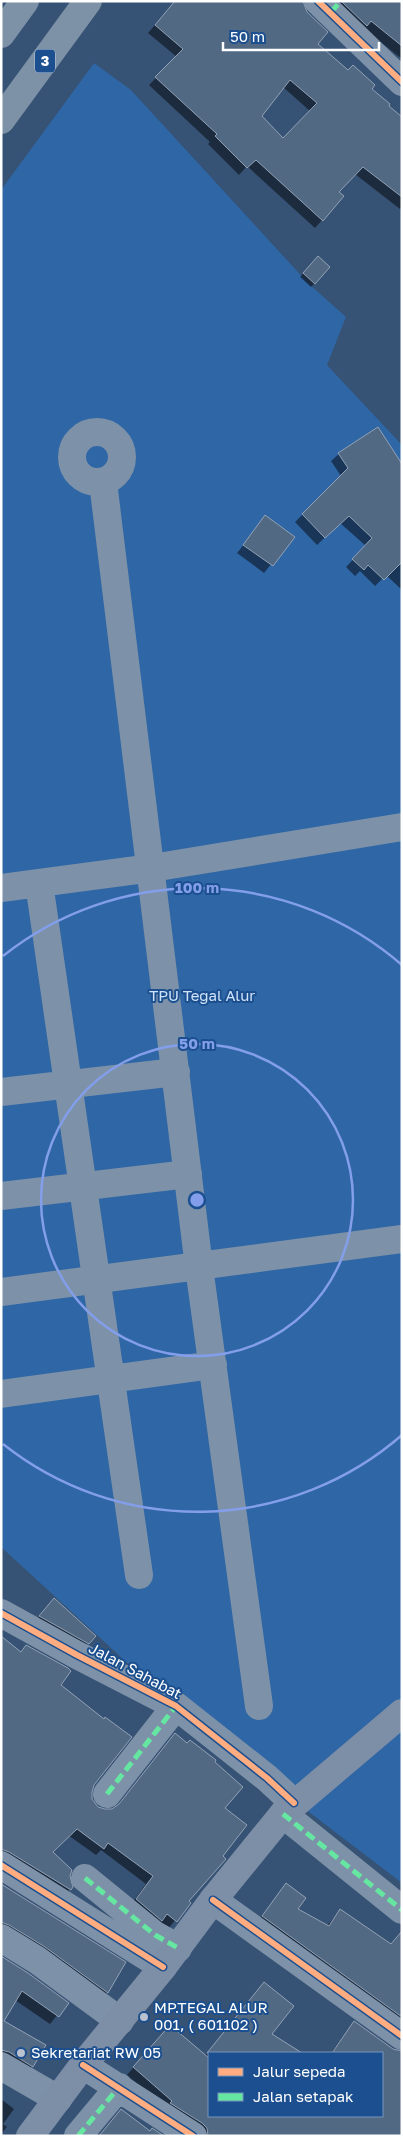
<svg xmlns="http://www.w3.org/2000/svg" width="403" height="2137" viewBox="0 0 403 2137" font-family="'Golos Text',sans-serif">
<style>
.green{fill:#2f66a5}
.shadow{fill:#0007;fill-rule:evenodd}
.building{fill:#526984;stroke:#92a2b6;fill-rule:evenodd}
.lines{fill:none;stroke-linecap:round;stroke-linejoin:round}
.minor{stroke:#7d92a8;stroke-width:28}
.major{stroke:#7d8ea7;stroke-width:28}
.highway{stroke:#7e92a7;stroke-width:28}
.quiet{stroke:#66e7a1;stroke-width:5;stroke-dasharray:10 5;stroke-linecap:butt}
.cycleway-casing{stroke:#1b4f8f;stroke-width:9}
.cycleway{stroke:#ffac80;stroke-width:6}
.ring{fill:none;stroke:#839eea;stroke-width:2.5}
.poi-dot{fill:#b9c2ce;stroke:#1b4f8f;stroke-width:2}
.labels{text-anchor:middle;stroke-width:4;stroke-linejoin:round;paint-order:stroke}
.shield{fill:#1b4f8f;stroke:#bbcadd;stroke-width:1}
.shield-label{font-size:14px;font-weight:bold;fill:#fff}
.park-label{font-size:15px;fill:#cfe3fa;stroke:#1b4f8f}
.street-label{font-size:15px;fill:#fff;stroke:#1b4f8f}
.poi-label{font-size:15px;fill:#fff;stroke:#1b4f8f;text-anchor:start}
.centre{fill:#839eea;stroke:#1b4f8f;stroke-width:2.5}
.ring-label{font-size:15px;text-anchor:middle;font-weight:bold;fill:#839eea;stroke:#1b4f8f;stroke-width:4;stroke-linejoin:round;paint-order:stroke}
</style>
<rect width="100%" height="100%" fill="#365274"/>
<path class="green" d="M94,63l37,27 177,193 38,34 -19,48 75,80v1438l-206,-157 -195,-179v-1357z"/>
<path class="shadow" d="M176,1l141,44 53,44 32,30v89l-2,1 -45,-35 -18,18 5,5 -27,31 -68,-62 -8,9 -31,-31 2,-2 -61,-57 28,-28 -29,-24zM283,87l27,24 -27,28 -23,-23z
M326,1h76v58l-39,-31z
M318,258l11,9 -18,20 -11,-10z
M339,454l63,22v114l-16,-15 -11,11 -15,-15 -5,5 -9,-9 20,-21 -26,-23 -23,22 -22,-23 46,-46 -10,-15z
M266,517l27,20 -29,36 -27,-20z
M47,1607l41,36 -7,7 -48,-26z
M1,1638l58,47 34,99 -3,8 1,8 6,8 8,3 11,-3 59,-74 48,74 -36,94 2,1 -21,26 -39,-22 17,-23 -45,-34 -5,5 -28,-20 -17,17 17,24 4,11 -10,10 -61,-38z
M1,1885l106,107 -8,7 -98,-67z
M286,1885l10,24 31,17 13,-15 50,34 12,1v83l-146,-105z
M1,1958l66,45 -17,21 -35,-24 -13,21 30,45 -7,7 -24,-13z
M264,1983l7,51 29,19h-91v63h173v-63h-51l23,-31 39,28 9,86h-203l-72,-61 36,-42 42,23z
M1,2099l13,10 -11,15 4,3 -6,7z"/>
<path class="building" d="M175,1h128l4,11 21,20 -10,12 30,26 5,-5 22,20 -3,4 18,15 -1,2 13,11v80l-39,-30 -24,25 5,4 -21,25 -67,-61 -9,8 -32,-32 2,-2 -62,-57 28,-28 -28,-24zM290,80l27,23 -34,35 -21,-22z
M341,1h61v45l-31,-25 -4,5z
M318,256l12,11 -15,17 -12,-11z
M378,427l24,37v98l-18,18 -16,-15 -4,5 -12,-11 20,-21 -23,-22 -24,22 -23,-24 46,-46 -10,-15z
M265,515l30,22 -22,29 -30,-21z
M54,1598l42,38 -7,8 -50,-28z
M1,1636l20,16 5,-7 42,23 3,3 -10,14 43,34 1,-2 27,20 -38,48 -2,7v7l6,8 7,2h7l7,-5 56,-71 12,10 3,-3 26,20 -1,2 28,25 -18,21 22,17 -24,31 3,3 -37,42 2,2 -14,19 -10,-8 -5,7 -26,-22 17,-23 -45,-33 -4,6 -27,-20 -24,23 19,18 -2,6 3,11 -2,3 -62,-38 -8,-3z
M286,1883l20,15 -8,11 31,17 11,-17 51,35 11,-13v86l-140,-101z
M1,1884l125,78 -18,31 -63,-46 -36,-22 -8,-3z
M1,1956l27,17 41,30 -10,14 -37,-26 -18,30 42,24 -13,22 -24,-15 -8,-2z
M264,1982l30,24 -22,28 30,19h-95z
M354,2021l39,28 9,2v85h-194l-1,-8 -5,-5 -32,-20 2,-2 -39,-34 37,-42 39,33v58h173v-63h-50z
M121,2109l29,22 2,-3 12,8h-65z"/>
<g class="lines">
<path class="minor" d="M318,1l84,81
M72 457a25 25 0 1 1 50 0a25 25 0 1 1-50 0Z
M103,482l96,785 60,439
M39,883l100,692
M1,888l151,-20 250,-41
M1,1092l175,-20
M1,1196l187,-22
M1,1292l401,-53
M1,1394l212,-29
M1,1613l76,42 99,51 91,72 27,25
M107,1794l69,-88
M283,1814l119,96
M1,1865l162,102
M85,1878l70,57 23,13
M213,1900l189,136
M1,1938l36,22 83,61
M83,2065l110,71
M1,2066l57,33
M78,2136l41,-49"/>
<path class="major" d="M30,2136l53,-71 80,-98 50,-67 70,-86 119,-101"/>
<path class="highway" d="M1,34l24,-33
M1,120l87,-119"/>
<path class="quiet" d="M331,12l10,-11
M107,1794l69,-88
M283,1814l119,96
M85,1878l70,57 23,13
M78,2136l41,-49"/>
<g class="cycleway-casing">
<path id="cycleway" d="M318,1l84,81
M1,1613l76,42 99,51 91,72 27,25
M1,1865l162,102
M213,1900l189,136
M83,2065l110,71"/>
</g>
<use href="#cycleway" class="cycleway"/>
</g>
<g class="ring">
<circle cx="197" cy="1200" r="156"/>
<path d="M402 1435A312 312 0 0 1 3 1444M3 956A312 312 0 0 1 402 965"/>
</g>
<g class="poi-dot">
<circle cx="144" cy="2017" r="5"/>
<circle cx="21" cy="2053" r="5"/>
</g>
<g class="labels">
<rect class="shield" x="35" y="49.5" width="20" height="23" rx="4"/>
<g class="shield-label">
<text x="45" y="66">3</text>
</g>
<g class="park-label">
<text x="202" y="1001">TPU Tegal Alur</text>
</g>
<g class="street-label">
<text transform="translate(135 1671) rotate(28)" y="5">Jalan Sahabat</text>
</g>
<g class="poi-label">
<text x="154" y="2013">MP.TEGAL ALUR<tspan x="154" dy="17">001, ( 601102 )</tspan></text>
<text x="31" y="2058">Sekretariat RW 05</text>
</g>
</g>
<circle cx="197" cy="1200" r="8" class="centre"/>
<g class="ring-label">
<text x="197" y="893">100 m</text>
<text x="197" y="1049">50 m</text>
</g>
<rect width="403" height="2137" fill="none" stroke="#ffffff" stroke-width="5"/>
<rect x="208" y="2052" width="175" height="65" fill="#1b4f8f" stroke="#7695bc"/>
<rect x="218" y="2068" width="25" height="8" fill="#ffac80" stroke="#7695bc"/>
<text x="253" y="2077" font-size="15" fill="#ffffff">Jalur sepeda</text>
<rect x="218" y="2093" width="25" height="8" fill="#66e7a1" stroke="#7695bc"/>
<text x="253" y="2102" font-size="15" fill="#ffffff">Jalan setapak</text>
<path d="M223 42v8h156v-8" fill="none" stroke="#ffffff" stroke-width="2.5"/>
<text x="230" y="42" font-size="15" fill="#ffffff" stroke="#1b4f8f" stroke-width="4" paint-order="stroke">50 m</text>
</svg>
